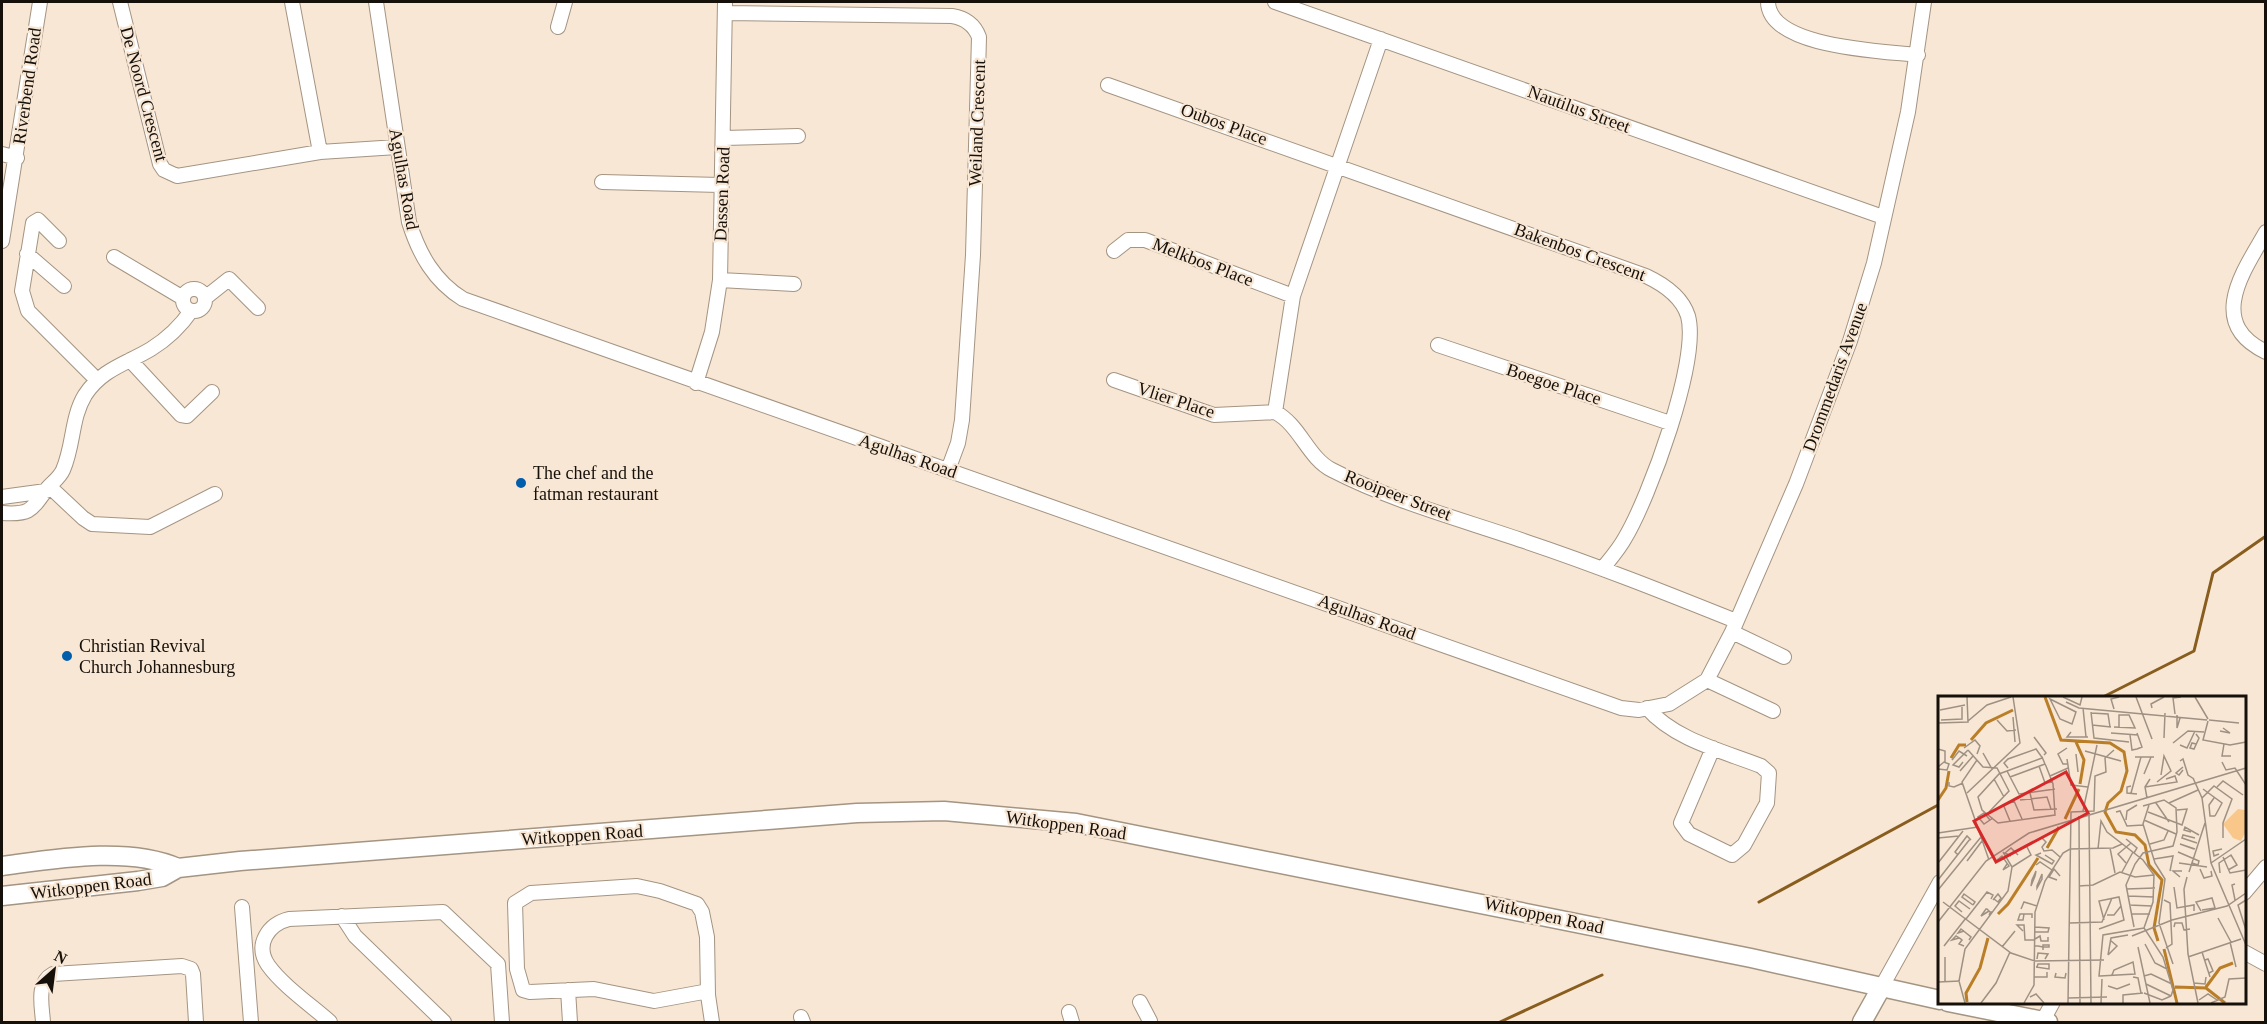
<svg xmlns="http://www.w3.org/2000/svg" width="2267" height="1024" viewBox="0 0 2267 1024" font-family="'Times New Roman',serif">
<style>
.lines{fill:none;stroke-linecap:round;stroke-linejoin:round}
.stream{stroke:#885d1e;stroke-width:3}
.street-casing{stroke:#a49482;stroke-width:16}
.secondary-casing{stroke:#a49482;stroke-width:21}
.street{stroke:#fff;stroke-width:14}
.secondary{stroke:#fff;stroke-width:18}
.poi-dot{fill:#005eab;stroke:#f8e7d4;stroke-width:2}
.labels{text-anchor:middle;stroke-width:4.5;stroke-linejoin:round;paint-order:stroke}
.street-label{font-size:18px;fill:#16100a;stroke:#f8e7d4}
.poi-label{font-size:18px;fill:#16100a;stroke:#f8e7d4;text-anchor:start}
.inset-river{fill:none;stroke:#b97e27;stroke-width:3}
.inset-road{fill:none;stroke:#9e9183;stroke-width:1.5}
.view{fill:#d62828;fill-opacity:0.15;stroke:#d62828;stroke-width:3}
.inset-edge{fill:none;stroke:#16100a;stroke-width:3}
</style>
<rect width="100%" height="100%" fill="#f8e7d4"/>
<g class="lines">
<path class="stream" d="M2103,697l91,-46 19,-78 53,-37
M1759,902l181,-98
M1500,1022l102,-47"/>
<g class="street-casing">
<path id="street" d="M120,2l40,162 4,6 13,6 143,-24 77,-5
M292,2l28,150
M376,2l33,220c10,32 25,59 54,77l1158,409 18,2 30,-6 38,-24 25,-48 64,-148 54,-143 24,-78 34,-151 16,-110
M1275,2l608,215
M1768,2c1,46 116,49 150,53
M725,13l227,3c13,2 22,8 27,21l-6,218 -11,165 -4,23 -10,27
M558,27l7,-25
M1381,39l-88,257 -18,116c25,13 33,46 57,58 60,31 128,49 192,71 72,24 142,52 212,80
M1108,85l538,191c17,8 36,21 42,40 12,44 -39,182 -63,222 -6,11 -14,20 -22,30
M724,138l74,-2
M2,154l15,4
M602,182l118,3
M2266,232c-23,40 -60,91 0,120
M2,241l38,-239
M59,241l-21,-21 -5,3 -11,68 6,20 68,68
M1114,251l14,-11h17l148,56
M27,254l37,32
M114,257l69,41
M720,280l74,4
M183 300a11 11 0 1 1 22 0a11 11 0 1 1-22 0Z
M205,298l24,-19 29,29
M1438,345l232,78
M130,360l51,55 6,1 25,-24
M1114,380l100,35 61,-3
M696,383l16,-51 8,-52 5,-278
M50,487l33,31 9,6 58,3 65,-33
M2,497l44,-6
M2,513c27,2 29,-2 44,-23 5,-7 13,-11 17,-20 11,-25 8,-52 22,-75 17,-26 41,-31 66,-46 16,-10 29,-22 40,-38
M1732,632l52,25
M1707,680l66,31
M1647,708c28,32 76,43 114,58l8,7 -2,30 -23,42 -12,10 -43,-21 -8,-11 32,-75
M2244,893l22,-26
M242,907l9,115
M342,916l13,20 89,86
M2244,952l22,12
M1881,988l59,-106
M568,990l2,32
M708,995l-1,-58 -5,-25 -5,-8 -37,-13 -23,-5 -106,7 -16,10 2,66 6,21 7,2 64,-3 60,12 49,-9 5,3 4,27
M1140,1002l10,19
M1069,1012l3,10
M801,1017l2,5
M43,1022c-1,-16 -7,-39 10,-48l129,-8 9,3 2,5 3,48
M330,1022c-18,-16 -48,-37 -62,-57 -14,-21 1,-41 21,-46l154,-7 55,52 4,58
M2042,1022l11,-20"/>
</g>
<g class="secondary-casing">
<path id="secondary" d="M2,866c53,-7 126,-20 176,2
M2,896l136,-15 24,-4 16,-9 62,-7 617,-48 87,-2 132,12 675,135 189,42
M1948,1002l100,20
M1862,1022l19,-34"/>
</g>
<use href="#street" class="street"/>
<use href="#secondary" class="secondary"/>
</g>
<g class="poi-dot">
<circle cx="521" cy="483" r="6"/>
<circle cx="67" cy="656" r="6"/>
</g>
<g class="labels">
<g class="street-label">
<text transform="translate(27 86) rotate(-82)" y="6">Riverbend Road</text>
<text transform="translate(144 94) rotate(75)" y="6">De Noord Crescent</text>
<text transform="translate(1579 109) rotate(20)" y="6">Nautilus Street</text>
<text transform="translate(977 123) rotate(-88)" y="6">Weiland Crescent</text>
<text transform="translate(1224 124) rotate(20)" y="6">Oubos Place</text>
<text transform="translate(404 179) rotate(80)" y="6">Agulhas Road</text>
<text transform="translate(722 194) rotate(-88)" y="6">Dassen Road</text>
<text transform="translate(1580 252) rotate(20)" y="6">Bakenbos Crescent</text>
<text transform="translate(1203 262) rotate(21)" y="6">Melkbos Place</text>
<text transform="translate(1835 377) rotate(-70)" y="6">Drommedaris Avenue</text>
<text transform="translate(1554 384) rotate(18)" y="6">Boegoe Place</text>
<text transform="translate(1176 400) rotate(18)" y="6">Vlier Place</text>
<text transform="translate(908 456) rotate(19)" y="6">Agulhas Road</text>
<text transform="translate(1398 495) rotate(21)" y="6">Rooipeer Street</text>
<text transform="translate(1367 617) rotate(20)" y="6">Agulhas Road</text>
<text transform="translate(1066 825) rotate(8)" y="6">Witkoppen Road</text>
<text transform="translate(582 835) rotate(-4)" y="6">Witkoppen Road</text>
<text transform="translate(91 886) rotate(-7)" y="6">Witkoppen Road</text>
<text transform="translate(1544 915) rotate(12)" y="6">Witkoppen Road</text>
</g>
<g class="poi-label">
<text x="533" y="479">The chef and the<tspan x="533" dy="21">fatman restaurant</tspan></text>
<text x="79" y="652">Christian Revival<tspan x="79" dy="21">Church Johannesburg</tspan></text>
</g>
</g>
<g transform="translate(1938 696)">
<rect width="308" height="308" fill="#f8e7d4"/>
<path d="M300,113l7,1v23l-4,8 -8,-3 -10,-14z" fill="#f9c789"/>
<path class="inset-river" d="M107,1l16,43 49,3 14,9 3,19 -6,20 -13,12 -3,9 11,20 19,3 10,10 4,20 13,15 -8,48 4,13M33,44l15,-17 27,-13M138,46l8,18 -4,24M13,62l8,-13h7M0,104l8,-12 3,-17M127,123l14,-30M109,152l12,-21M60,218l10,-10 30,-46M226,253l13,54M237,291l31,1 19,15M268,291l14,-19 13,-5M29,306l-1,-9 14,-25 8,-30"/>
<path class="inset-road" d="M125,1l17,8 2,-8M198,1l16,42M257,1l13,22M112,3l26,13 -4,12 -12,-5zM128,6l13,6 128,12M145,12l3,29M214,12l-1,-4 13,-7M176,13l-3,-10 8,-2M2,14l25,-5M153,16l3,26 35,4M153,17l17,1 2,13M237,18l-2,-16 8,-1M239,19v13l3,-10M75,21l2,25M3,24l21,-1v-12M59,24l10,11 9,-1M271,24l30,3M30,25l19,-16 24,-8M270,25l-5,19 27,5 16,-3M0,27l30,-1 -1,-25M154,29l19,2M176,31l21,1 -6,-13h-10v12M282,35l10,2 -7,-5M133,36l-4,5h21M173,37l27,2M199,37l5,14 -5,2M192,39l2,15 5,-1M96,41l12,16 -2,2M226,42l1,-25M235,47l15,-12 16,1M258,48l-4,-1 -2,5 4,1 5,-11 -3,-4M286,48l-2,12h9M242,49l7,3 8,-17M26,52l11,-8 5,6 -3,8M0,53l7,2v11M30,54l15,17 14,1 12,23 -20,21M147,55l36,10M45,57l9,16M138,58l2,18M197,61h19M129,63l4,26 17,2M14,64l7,-9 8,5M39,64l-15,22 27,78M242,65l3,-2 5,16 6,4M25,66l-4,5 -6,-2 15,-15M284,66l4,8 9,-2 11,17M129,68h-4l-5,-10 9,-6M101,70l6,17 8,-1M0,71l6,-5 5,2 -2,6 -9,-1M70,72l-4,-5 4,-4 28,-10 5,7 1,1 3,7 1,2 7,18 2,31 -57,8 -16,-13 -4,-13 21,-23 43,-16M245,74l-4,5 -3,-2 7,-6M22,75l13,-15M69,75l12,23 36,-5M206,78l7,-17M112,80l18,-8M72,81l35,-13M255,82l9,20 9,65 35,82M56,83l10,18M11,86v4l5,1 9,-4M219,86l14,-11 -7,-15 -3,19M193,90l-4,1v6l10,1M207,91l32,-5 -2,-6 -9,3M279,91l6,-6 20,14M265,93l19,14 -7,13M29,97l53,-50 -7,-46M92,97l4,17 23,-1M193,97l10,-36M209,102l-2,-11 5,-8M264,102l12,-12 18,13 -9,24v15M276,102l-5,7 1,11h5M82,104l27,-3 4,12M218,107l13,19M231,107l29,-13M65,108l7,17M211,109l-6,19 12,39 10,16 -6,44 14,41M65,110l11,-5 8,18M145,115l14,-66M178,116l4,-1 7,15 16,-1M210,116l34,13 5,-16 -10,1M151,117l2,190M141,120l1,187M52,124l-6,-7 -6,4 6,7 9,-6M188,124l1,-9 10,-6M206,124l32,14M253,136l-7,-2 1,-3 14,8M0,137l40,-6M0,142l21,-2M104,142l4,4 -4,5 2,4 8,-1 8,7M257,142l-12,-3 -1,3 15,5M188,143l11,9 -3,5M212,148l14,-4 4,-9M172,152l5,25M160,153l3,-28 6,11 36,28 11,15 -1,27 -9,26 19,29 10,33 -2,6M256,153l-14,-5 15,5M240,156l21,9 -1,4 -6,-2M103,157l-5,2 16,9 2,-3 -9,-6M281,158l-5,2 -1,-5 9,-2M20,159l-3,-3 12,-16 4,4M73,160l-6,-3 6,-5 7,7M285,161l7,16 16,-3M66,163l-7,1 5,-4 7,10 -6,4 4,-6M216,163l19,-3 -3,15M29,165l15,-20M0,167l25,-32M188,167l-8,-9 13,-11M241,167l28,4M273,167l35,-24M98,169l4,-3 12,8M74,171l19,-12 -4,-8M262,173l4,9 8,-2 -1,-5M98,175l-1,5 -4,10 1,-6zM184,176l11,-20M251,176l16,-49M282,177l-1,-10 12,-8 6,10 -9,5M104,178v5l-5,9v-2zM242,181l-7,-6h9M249,181l-3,12 4,65 10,49M0,184l32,-41M119,184l-8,-3 5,-8 6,7M297,188l-3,1 3,15M141,190l14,-1 27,-13 15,5 19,-2M236,191l3,21 17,-3v6M188,193l29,-1M0,194l43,-53M190,200l26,1M55,204l5,-6 3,4 -3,4 -4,-3M226,204l6,3 2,41 -6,4M308,204l-8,5 8,25M5,206l68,51 24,8 69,-1M35,209l-11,-8 2,-3 11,8 -2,3M191,209l23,1M83,213l3,-7 13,4M263,215l-5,-9 16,-4 3,10 -13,2M24,216l-7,-6 4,-5 11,8M86,218l-1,6h-5l2,-6h12v4M193,218h19M51,219l2,-3h-1l-3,-3h-1l-5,7 8,-5M169,219h7l7,-9M280,222l13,24M28,223l21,-27 6,3 -2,4M0,226l48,-61 43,-28 217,-65M132,227l32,-1 10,-24M196,231l-8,-42 9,-21 8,-11 30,-7 4,-14 -1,-24 -12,-8 -21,6M236,231l1,-4h7l2,7 6,-1M161,233l25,-9 -5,-23 -20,4 5,19M26,235l-6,2 3,-4 10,8 -2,3M85,235l-6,-6h7l1,15h10M97,236h13l1,-4 -14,-1M194,240l40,-16 55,-14 19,-13M21,242l-7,2 4,-4 5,3 1,1 -3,4 5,2M97,243l5,-3 1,5h7v-4M292,246l6,25M207,248l10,19 12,6M6,250l22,-28M97,250h3l5,1h6v-2h-6v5M64,251l13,-16M200,251l12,56M264,256l8,25M170,259l3,-17 17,-3M170,259l9,-9 -7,-6M7,261v25M250,261l53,-18M99,263l1,-6 10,1 -3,5M267,264l3,-1 5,12 -4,2M98,271l13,2v-5h-11l-1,3M118,277l-1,4 10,1 1,-5M174,279l2,-5 19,-8 2,12 -35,2h-1l4,-41 41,-7M206,280l7,-2 21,10M96,281h13v-5M195,281l5,1 3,15M0,286l22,-1M256,287l11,1 1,-7M208,288l25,12M170,290l9,3 13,-5M206,297l18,7 9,-4M92,301l6,-3 8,9M130,302l39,-1M261,304l9,-6 9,6M27,307l-6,-22 6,-32 43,-58 4,-24 -9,-15M43,307l15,-20 14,-31M86,307l10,-18 1,-73 10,-31 18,-28 7,-4 43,-1 9,-4M130,307l3,-191 23,-1 1,-35 11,-4 -1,-14 9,-8M163,307l1,-24M185,307v-8l20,-2M273,307l14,-6 4,-18 17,-1"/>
<path class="view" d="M128,76l22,41 -92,49 -22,-41z"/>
<rect width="308" height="308" class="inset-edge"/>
</g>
<rect width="2267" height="1024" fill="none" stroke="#16100a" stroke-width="6"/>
<g transform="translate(54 970) rotate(28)" stroke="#f8e7d4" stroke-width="4.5" paint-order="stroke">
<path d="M0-4.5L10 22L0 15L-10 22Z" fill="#16100a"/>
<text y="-9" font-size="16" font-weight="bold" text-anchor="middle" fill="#16100a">N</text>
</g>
</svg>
